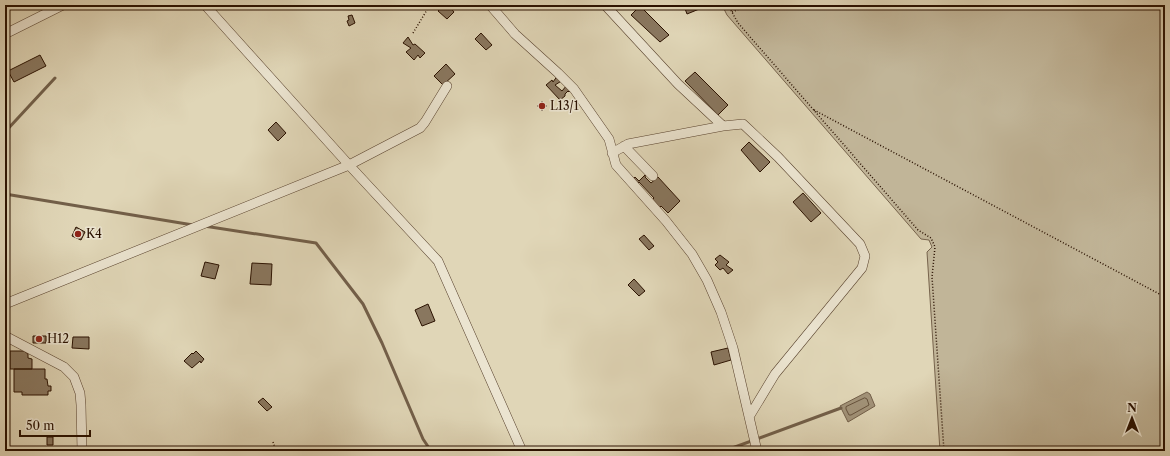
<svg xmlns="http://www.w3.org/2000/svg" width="1170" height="456" viewBox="0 0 1170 456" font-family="'Libre Caslon Text',serif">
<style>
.green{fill:#c1b598;stroke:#76634c}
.water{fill:#a29379;stroke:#725f49}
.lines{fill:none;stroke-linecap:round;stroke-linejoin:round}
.shore{stroke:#66523c;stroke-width:1}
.stream{stroke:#725f49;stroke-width:3}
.building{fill:#89775f;stroke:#2a1100}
.minor-casing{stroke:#58422e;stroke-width:10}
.path{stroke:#2a1100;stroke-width:1.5;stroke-dasharray:1 2;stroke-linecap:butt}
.minor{stroke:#ebe4d0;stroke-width:9}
.poi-dot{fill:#8f2418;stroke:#ebe4d0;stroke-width:1.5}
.labels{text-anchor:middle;stroke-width:3;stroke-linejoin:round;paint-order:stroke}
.poi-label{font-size:12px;fill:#2a1100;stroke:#ebe4d0;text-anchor:start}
</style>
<rect width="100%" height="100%" fill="#e0d6b7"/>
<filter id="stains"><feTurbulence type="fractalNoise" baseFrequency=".005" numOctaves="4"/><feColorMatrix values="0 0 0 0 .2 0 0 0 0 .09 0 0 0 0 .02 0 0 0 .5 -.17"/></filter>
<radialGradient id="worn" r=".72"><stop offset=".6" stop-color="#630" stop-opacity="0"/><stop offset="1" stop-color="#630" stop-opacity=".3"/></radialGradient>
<path class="green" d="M722,5h443v446h-225l-13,-199 5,-5 -3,-7 -8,-1 -194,-224z"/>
<path class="water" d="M867,392l3,2 5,12 -27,16 -8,-16z"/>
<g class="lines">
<path class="shore" d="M865,398l2,1 2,6 -18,10h-2l-3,-6v-2z"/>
<path class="stream" d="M5,132l50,-54
M5,194l188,31
M204,226l112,17 47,61 19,39 41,96 8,12
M724,451l117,-43"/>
</g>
<path class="building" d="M435,5h13l6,7 -7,7 -9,-8 3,-3z
M687,5h22l-22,9 -3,-8z
M640,6l29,29 -9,7 -29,-27z
M352,15l3,8 -6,3 -2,-5 2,-1 -1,-4z
M481,33l11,12 -6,5 -11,-11z
M408,37l5,8 2,-1 10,9 -5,5 -2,-3 -4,5 -8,-8 5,-4 -8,-5z
M40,55l6,11 -32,16 -6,-11z
M446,64l9,10 -12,11 -9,-9z
M695,72l33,33 -10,10 -33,-34z
M558,75l5,5 -8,5 7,6 5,-6 5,4 -3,3 -1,-1 -3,3v2l-5,4 -14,-15 6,-5 1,2z
M542,101l5,5 -5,5 -5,-5z
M276,122l10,11 -8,8 -10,-11z
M749,142l21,20 -10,10 -19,-22z
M646,174l-1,3 6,6 7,-6 22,24 -12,12 -7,-7 -3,3 -7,-8 3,-3 -15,-16 -2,2 -4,-5 2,-2 4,4z
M803,193l18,20 -10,9 -18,-20z
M76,227l9,5 -4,8 -9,-4z
M644,235l10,11 -5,4 -10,-11z
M720,255l9,7 -3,3 7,5 -5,4 -5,-6 -3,2 -5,-5 3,-3 -3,-3z
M205,262l14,3 -4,14 -14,-3z
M252,263l20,1 -1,21 -21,-1z
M634,279l11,12 -6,5 -11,-11z
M428,304l7,17 -13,5 -7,-16z
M33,336h13v7h-13z
M73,337h16v12l-17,-1z
M728,348l3,12 -17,5 -3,-13z
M10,351h14l4,3v4l4,1v10h-22z
M196,351l8,8 -3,4 -1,-2 -8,7 -8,-7 8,-8 1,1z
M14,369h31v10h2l1,7h3v5h-3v4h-26v-3h-8z
M263,398l9,9 -5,4 -9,-9z
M47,437h6v8h-6z"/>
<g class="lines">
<g class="minor-casing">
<path id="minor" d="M205,5l144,160 89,96 84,190
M490,5l25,29 43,39 16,16 35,50 7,26 50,56 26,33 15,26 14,32 12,36 24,103
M605,5l73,79 45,42 20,-2 35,33 82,87 5,12 -3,12 -87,106 -26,43
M5,34l58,-29
M624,146l29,30
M612,153l16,-9 95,-18
M5,304l344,-139 71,-37 5,-6 22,-36
M5,336l59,31 10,10 6,16 1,12 1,46"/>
</g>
<path class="path" d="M728,5l10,18 180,207 13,8 4,9 -3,30 12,174
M732,12l17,-7
M413,33l17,-28
M814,110l351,187
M273,442l3,9
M1161,451l4,-10"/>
<use href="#minor" class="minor"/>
</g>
<g class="poi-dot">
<circle cx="542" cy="106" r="4"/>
<circle cx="78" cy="234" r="4"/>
<circle cx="39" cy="339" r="4"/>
</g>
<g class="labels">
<g class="poi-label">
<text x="550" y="110">L13/1</text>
<text x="86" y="238">K4</text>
<text x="47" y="343">H12</text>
</g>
</g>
<rect width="1170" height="456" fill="none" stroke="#e0d6b7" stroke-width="20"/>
<rect x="6" y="6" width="1158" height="444" fill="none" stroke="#2a1100" stroke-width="2"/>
<rect x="10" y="10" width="1150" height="436" fill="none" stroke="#2a1100"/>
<g transform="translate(1132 418)" stroke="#ebe4d0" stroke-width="3" paint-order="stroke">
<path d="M0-3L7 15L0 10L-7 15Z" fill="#2a1100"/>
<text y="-6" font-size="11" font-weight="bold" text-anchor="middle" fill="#2a1100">N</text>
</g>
<path d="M20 430v6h70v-6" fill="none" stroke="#2a1100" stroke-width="2"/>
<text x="26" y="430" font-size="12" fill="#2a1100" stroke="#ebe4d0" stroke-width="3" paint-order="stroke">50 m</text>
<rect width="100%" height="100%" filter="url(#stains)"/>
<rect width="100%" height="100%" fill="url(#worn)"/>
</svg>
